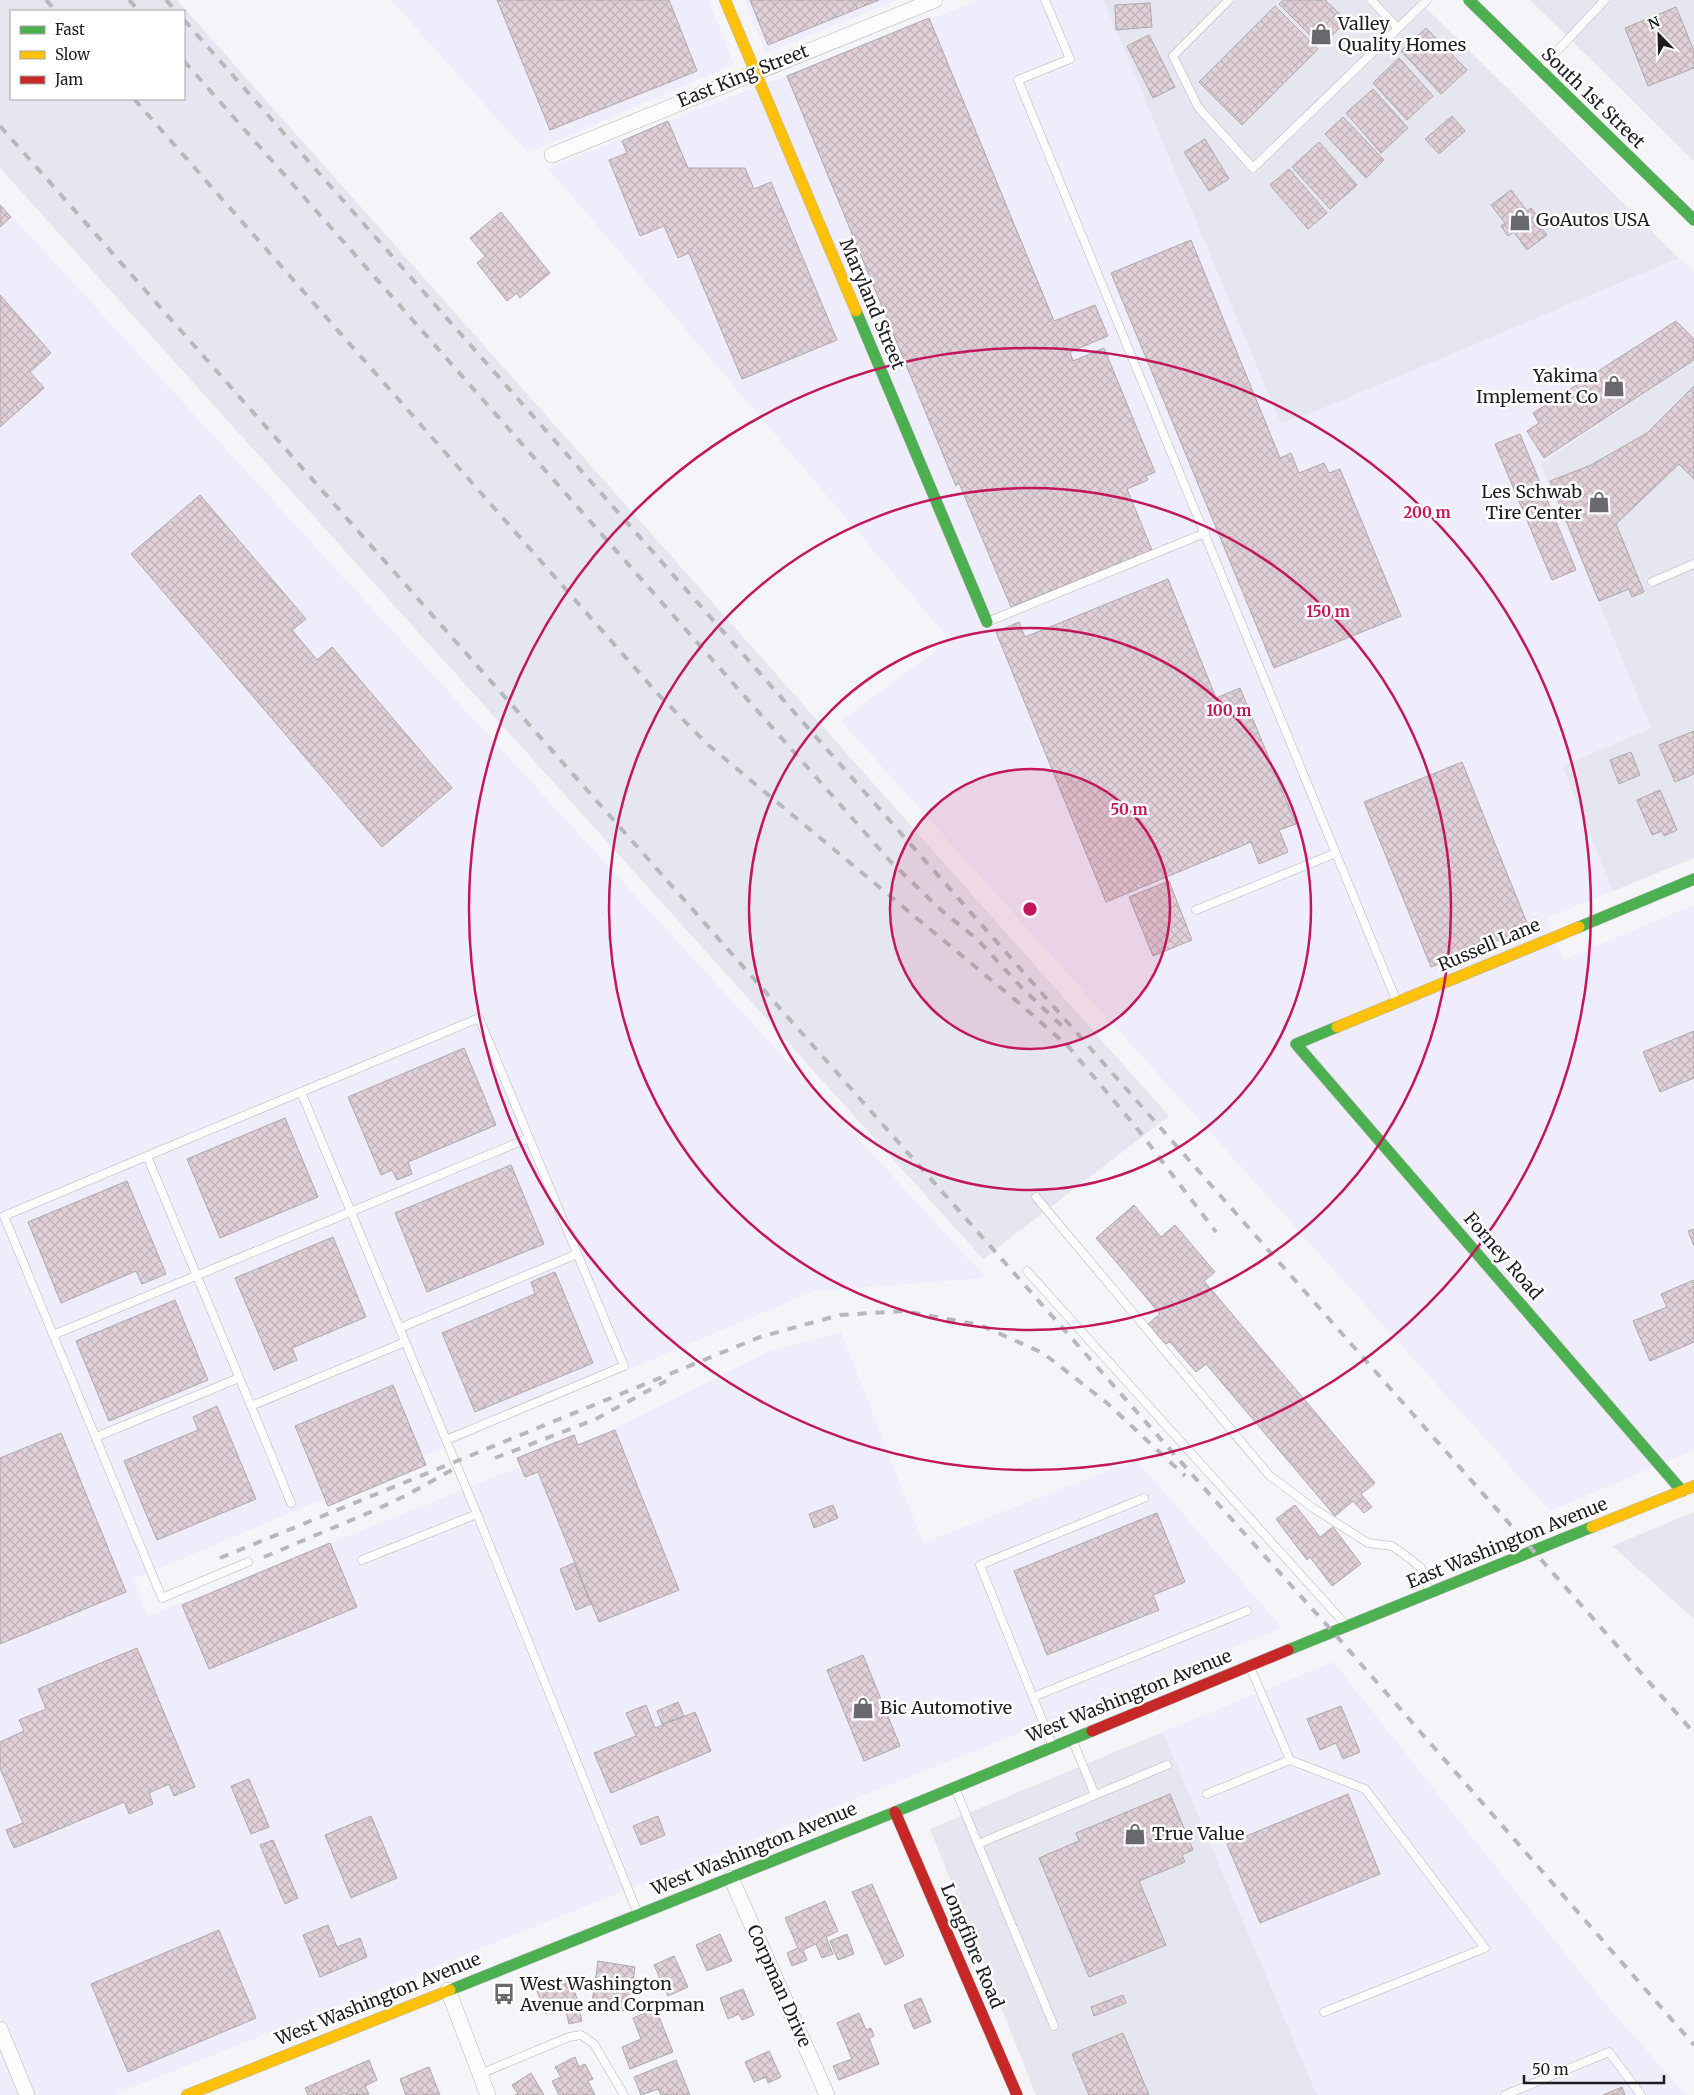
<svg xmlns="http://www.w3.org/2000/svg" width="1694" height="2095" viewBox="0 0 1694 2095" font-family="Merriweather,serif">
<style>
.built{fill:#e6e6f0;fill-rule:evenodd}
.industrial{fill:#efecfb}
.building{fill:url(#building-cross-hatch);stroke:#abaaac}
.lines{fill:none;stroke-linecap:round;stroke-linejoin:round}
.lane-casing{stroke:#b7b7ba;stroke-width:9}
.street-casing{stroke:#b7b7ba;stroke-width:16}
.fast-casing{stroke:#b7b7ba;stroke-width:12}
.slow-casing{stroke:#b7b7ba;stroke-width:12}
.jam-casing{stroke:#b7b7ba;stroke-width:12}
.lane{stroke:#fdfdfe;stroke-width:8}
.street{stroke:#fdfdfe;stroke-width:15}
.fast{stroke:#4caf50;stroke-width:11}
.slow{stroke:#ffc107;stroke-width:11}
.jam{stroke:#c62828;stroke-width:11}
.rail{stroke:#b8b8ba;stroke-width:4;stroke-dasharray:9 9;stroke-linecap:butt}
.ring{fill:none;stroke:#c2185b;stroke-width:2.5}
.labels{text-anchor:middle;stroke-width:5;stroke-linejoin:round;paint-order:stroke}
.poi-label{font-size:18px;fill:#1e1e21;stroke:#fff;text-anchor:start}
.street-label{font-size:18px;fill:#1e1e21;stroke:#fff}
.centre{fill:#c2185b;stroke:#fff;stroke-width:2.5}
.ring-label{font-size:15px;text-anchor:middle;font-weight:bold;fill:#c2185b;stroke:#fff;stroke-width:5;stroke-linejoin:round;paint-order:stroke}
</style>
<defs>
<pattern id="building-cross-hatch" width="8" height="8" patternUnits="userSpaceOnUse" patternTransform="scale(1.25)"><rect width="8" height="8" fill="#e0d0d7"/><path d="M0 0l8 8M0 8l8-8" fill="none" stroke="#c0b2b8"/></pattern>
</defs>
<rect width="100%" height="100%" fill="#f4f4f9"/>
<path class="built" d="M0,0h177l992,1116 -186,143 -983,-1091zM11,11h173v88h-173z
M1103,0h315l261,258 -350,148 -48,18z
M1530,0h164v161z
M1694,360v498l-81,33 -51,-125 89,-38 -111,-264z
M1694,1512v107l-82,-73z
M1163,1732l154,363h-281l-106,-266z"/>
<path class="industrial" d="M391,0h317l26,64 -206,89z
M744,0h152l-130,53z
M980,0h123l178,424 48,-18 350,-148 15,15v87l-154,104 111,264 -89,38 51,125 -66,27 16,42 131,-55v545l-144,61 -709,-790 109,-81 -402,-472z
M0,203l986,1075 -172,13 -680,288 13,38 467,-188 154,-77 73,-20 82,211 213,-83 146,168 -1169,467h-113z
M1333,1662l268,337 85,96h-369l-154,-363z"/>
<path class="building" d="M497,0h172l28,71 -147,59z
M750,0h129l-111,45z
M1283,0h42l22,21 -26,25 -42,-42z
M1150,3l2,24 -36,3 -1,-25z
M1275,6l43,43 -76,76 -43,-43z
M1676,7l18,44v17l-46,18 -23,-58z
M929,18l125,303 41,-16 13,31 -38,16 3,9 31,-13 51,124 -9,4 2,4 -21,9 25,61 -141,57 -52,-124 -3,3 -169,-410z
M1426,28l41,42 -26,24 -40,-43z
M1149,35l26,52 -22,11 -26,-52z
M1399,58l34,38 -26,24 -34,-37z
M1373,89l35,39 -27,25 -35,-40z
M1452,116l13,15 -26,23 -14,-15z
M1343,117l41,43 -18,18 -41,-44z
M668,121l20,47h57l9,21 17,-7 66,158 -95,39 -53,-126 -11,5 -14,-32 -24,10 -31,-76 18,-7 -5,-12z
M1205,139l24,40 -20,12 -25,-39z
M1319,142l38,43 -27,24 -38,-42z
M1289,169l38,44 -19,16 -38,-44z
M1511,190l16,21 4,-3 8,10 -3,3 11,14 -20,15 -13,-18 -6,4 -7,-10 4,-3 -14,-18z
M0,205l11,12 -11,10z
M501,212l49,61 -30,25 -3,-5 -10,8 -30,-38 8,-7 -15,-18z
M1191,240l89,218 11,-5 8,20 25,-10 5,10 11,-4 61,147 -127,52 -163,-395z
M0,295l51,58 -21,19 14,16 -44,39z
M1676,321l18,18v21l-150,98 -17,-27 12,-8 -6,-10z
M1694,386v93l-15,-15 -63,60 28,68 -12,5 -3,-8 -30,12 -49,-120 41,-16 56,-32z
M1520,434l56,136 -24,10 -57,-136z
M200,495l106,124 -14,11 25,30 15,-13 120,141 -70,59 -251,-293z
M1168,579l48,119 24,-10 56,136 -17,6 9,22 -29,12 -8,-22 -145,60 -110,-270 23,-10 6,15z
M1694,731v43l-19,8 -16,-37z
M1631,752l9,23 -21,9 -9,-24z
M1462,762l67,166 -98,39 -67,-165z
M1660,790l17,40 -13,6 -2,-5 -10,4 -15,-35z
M1169,881l23,59 -39,16 -24,-59z
M1694,1031v47l-34,14 -17,-40z
M464,1048l32,77 -88,37 4,12 -15,6 -5,-10 -11,5 -33,-78z
M285,1118l33,79 -98,41 -33,-79z
M511,1165l33,79 -117,48 -32,-79z
M127,1181l39,93 -24,10 -6,-13 -75,32 -33,-81z
M1134,1205l27,32 14,-12 40,47 -11,9 171,202 -14,11 11,13 -8,6 -11,-12 -18,15 -129,-152 -10,8 -26,-30 -4,2 -18,-20 12,-10 -64,-76z
M1694,1229v17l-6,-15z
M333,1237l33,80 -74,31 5,12 -23,10 -39,-92z
M555,1272l38,91 -118,49 -33,-79 93,-39 -4,-12z
M1694,1280v62l-44,19 -17,-40 34,-14 -6,-13z
M175,1300l33,80 -99,41 -33,-80z
M393,1385l33,80 -98,41 -33,-80z
M217,1406l39,93 -99,41 -33,-79 74,-31 -5,-13z
M615,1430l64,160 -80,32 -61,-150 -13,5 -8,-19 57,-23 4,10z
M61,1433l65,159 -126,52v-186z
M833,1505l5,13 -24,10 -5,-14z
M1295,1505l25,32 13,-10 28,37 -29,22 -22,-29 -3,3 -31,-41z
M1157,1513l28,69 -32,13 6,15 -112,45 -33,-84z
M330,1543l27,64 -148,62 -27,-64z
M574,1563l17,41 -15,6 -16,-41z
M137,1648l58,139 -21,9 -5,-12 -20,9 4,11 -24,10 -5,-12 -110,46 -8,-18 17,-7 -23,-55v-26l24,-11 -5,-11 27,-11 -8,-20z
M863,1655l37,91 -36,15 -37,-91z
M678,1702l6,14 -22,8 -5,-13z
M646,1705l9,23 40,-16 16,39 -100,42 -17,-40 42,-17 -10,-23z
M1341,1706l19,46 -17,7 -7,-16 -16,7 -13,-31z
M249,1779l20,48 -18,7 -20,-48z
M1170,1794l23,56 -11,5 3,7 -46,19 27,64 -77,32 -50,-119 40,-17 -3,-8z
M1348,1794l32,80 -120,49 -33,-79z
M371,1816l26,62 -46,20 -26,-63z
M658,1816l7,19 -24,10 -8,-19z
M273,1840l25,58 -13,6 -25,-59z
M872,1884l32,72 -19,9 -33,-73z
M825,1901l13,30 -12,6 7,17 -11,4 -6,-14 -13,6 4,10 -15,6 -5,-13 11,-5 -13,-30z
M328,1925l9,22 23,-9 7,19 -47,20 -17,-42z
M219,1930l37,88 -128,54 -37,-88z
M720,1934l12,27 -25,10 -11,-26z
M847,1934l7,20 -16,6 -8,-19z
M674,1956l14,31 -20,9 -14,-31z
M598,1961l37,6 -6,44 -16,-2 -1,3 -21,-3z
M569,1978l9,23 -32,13 -9,-23z
M743,1989l11,26 -12,5 -3,-6 -11,5 -8,-21z
M1123,1995l3,8 -32,13 -3,-9z
M921,1998l10,24 -17,7 -10,-24z
M578,2004l4,17 -13,3 -4,-17z
M656,2009l17,43 -43,17 -8,-22 19,-8 -8,-21z
M859,2013l7,17 5,-2 3,8 -5,2 10,26 -40,16 -6,-14 19,-7 -15,-36z
M1123,2033l26,62h-60l-17,-41z
M769,2051l12,26 -13,6 -2,-6 -12,5 -9,-20z
M575,2057l4,10 6,-3 8,15 -5,2 7,14h-36l-7,-14 9,-4 -6,-10z
M369,2060l8,20 -12,6 4,8 -23,1 -1,-2 -5,2h-32l-3,-7z
M676,2060l14,35h-29l-3,-6 -17,6 -7,-18z
M429,2067l11,28h-34l-6,-16z
M531,2073l13,22h-29l3,-1 -6,-9z
M1622,2087l3,8h-22z"/>
<g class="lines">
<g class="lane-casing">
<path id="lane" d="M1045,0l25,59 -52,21 379,922
M1229,0l-56,56 25,51 55,61 174,-168
M1371,0l27,28
M1541,68l64,-68
M1652,582l42,-18
M987,622l218,-89
M1196,910l140,-57
M147,1156l154,-64
M1036,1197l233,278 44,33 55,35 24,3 17,12 12,10 9,25
M1027,1271l318,353
M400,1328l177,-74
M53,1335l476,-197
M96,1437l143,-59
M446,1440l178,-74 -145,-348 -178,74 176,422
M291,1503l-40,-97 154,-64
M362,1560l115,-46 161,400
M248,1562l-86,36 -158,-382 143,-60 104,250
M1033,1697l214,-86
M1072,1739l23,56
M1053,1747l-73,-182 164,-67
M1290,1760l75,29 120,159 -161,64
M955,1788l23,56
M1207,1794l83,-34 -40,-93
M1054,2026l-76,-182 189,-79
M480,2074l89,-37 12,-2 13,9 30,51
M1505,2095l104,-43 32,43"/>
</g>
<g class="street-casing">
<path id="street" d="M552,155l383,-155
M731,1878l96,217
M448,1990l40,105
M0,2029l27,66"/>
</g>
<g class="fast-casing">
<path id="fast" d="M1469,0l225,220
M856,311l131,311
M1579,927l115,-48
M1337,1027l-41,17 386,447
M1288,1650l304,-123
M450,1990l445,-178 197,-81"/>
</g>
<g class="slow-casing">
<path id="slow" d="M725,0l131,311
M1337,1027l242,-100
M1592,1527l102,-41
M187,2095l263,-105"/>
</g>
<g class="jam-casing">
<path id="jam" d="M1092,1731l196,-81
M895,1812l122,283"/>
</g>
<use href="#lane" class="lane"/>
<use href="#street" class="street"/>
<use href="#fast" class="fast"/>
<use href="#slow" class="slow"/>
<use href="#jam" class="jam"/>
<path class="rail" d="M46,0l10,11
M129,0l10,11
M166,0l10,11
M184,20l1510,1713
M184,61l706,800 51,49 37,30 44,48 40,38
M134,99l523,594 50,51 312,259 52,46
M0,126l1235,1397 98,109 361,413
M1067,1045l69,82 80,105
M495,1458l101,-39 70,-38
M264,1557l109,-46 34,-16 50,-28
M220,1558l540,-221 80,-22 64,-4 76,14 63,28 64,50 78,73"/>
</g>
<circle cx="1030" cy="909" r="140" fill="#c2185b" fill-opacity=".12"/>
<g class="ring">
<circle cx="1030" cy="909" r="140"/>
<circle cx="1030" cy="909" r="281"/>
<circle cx="1030" cy="909" r="421"/>
<circle cx="1030" cy="909" r="561"/>
</g>
<defs>
<g id="shop-bare" transform="scale(1.725)"><path d="M-5-2.5h2.3a2.7 3.5 0 0 1 5.4 0H5L5.5 6h-11ZM-1.5-2.5h3a1.5 2.3 0 0 0-3 0Z" fill="#69696d" stroke="#fff" stroke-width="2.5" paint-order="stroke"/></g>
<g id="bus-bare" transform="scale(1.725)"><path d="M-5-6H5V4H4V6H2V4H-2V6H-4V4H-5ZM-3.5-4V0h7V-4ZM-3.5 1.2v1.5H-2V1.2ZM2 1.2v1.5H3.5V1.2Z" fill="#69696d" stroke="#fff" stroke-width="2.5" paint-order="stroke"/></g>
</defs>
<g fill-rule="evenodd">
<use href="#shop-bare" x="1321" y="34"/>
<use href="#shop-bare" x="1520" y="220"/>
<use href="#shop-bare" x="1614" y="386"/>
<use href="#shop-bare" x="1599" y="502"/>
<use href="#shop-bare" x="863" y="1708"/>
<use href="#shop-bare" x="1135" y="1834"/>
<use href="#bus-bare" x="504" y="1994"/>
</g>
<g class="labels">
<g class="poi-label">
<text x="1338" y="30">Valley<tspan x="1338" dy="21">Quality Homes</tspan></text>
<text x="1536" y="226">GoAutos USA</text>
<text x="1598" y="382" text-anchor="end">Yakima<tspan x="1598" dy="21">Implement Co</tspan></text>
<text x="1582" y="498" text-anchor="end">Les Schwab<tspan x="1582" dy="21">Tire Center</tspan></text>
<text x="880" y="1714">Bic Automotive</text>
<text x="1152" y="1840">True Value</text>
<text x="520" y="1990">West Washington<tspan x="520" dy="21">Avenue and Corpman</tspan></text>
</g>
<g class="street-label">
<text transform="translate(743 76) rotate(-22)" y="6">East King Street</text>
<text transform="translate(1593 98) rotate(44)" y="6">South 1st Street</text>
<text transform="translate(872 304) rotate(67)" y="6">Maryland Street</text>
<text transform="translate(1489 945) rotate(-23)" y="6">Russell Lane</text>
<text transform="translate(1503 1256) rotate(49)" y="6">Forney Road</text>
<text transform="translate(1507 1543) rotate(-22)" y="6">East Washington Avenue</text>
<text transform="translate(1129 1696) rotate(-22)" y="6">West Washington Avenue</text>
<text transform="translate(754 1849) rotate(-22)" y="6">West Washington Avenue</text>
<text transform="translate(972 1946) rotate(67)" y="6">Longfibre Road</text>
<text transform="translate(779 1986) rotate(66)" y="6">Corpman Drive</text>
<text transform="translate(378 1999) rotate(-22)" y="6">West Washington Avenue</text>
</g>
</g>
<circle cx="1030" cy="909" r="8" class="centre"/>
<g class="ring-label">
<text x="1427" y="518">200 m</text>
<text x="1328" y="617">150 m</text>
<text x="1229" y="716">100 m</text>
<text x="1129" y="815">50 m</text>
</g>
<rect x="10" y="10" width="175" height="90" fill="#ffffff" stroke="#a5a5a6"/>
<rect x="20" y="26" width="25" height="8" fill="#4caf50" stroke="#a5a5a6"/>
<text x="55" y="35" font-size="15" fill="#1e1e21">Fast</text>
<rect x="20" y="51" width="25" height="8" fill="#ffc107" stroke="#a5a5a6"/>
<text x="55" y="60" font-size="15" fill="#1e1e21">Slow</text>
<rect x="20" y="76" width="25" height="8" fill="#c62828" stroke="#a5a5a6"/>
<text x="55" y="85" font-size="15" fill="#1e1e21">Jam</text>
<g transform="translate(1659 35) rotate(337)" stroke="#ffffff" stroke-width="4" paint-order="stroke">
<path d="M0-4L9 19L0 12L-9 19Z" fill="#1e1e21"/>
<text y="-8" font-size="14" font-weight="bold" text-anchor="middle" fill="#1e1e21">N</text>
</g>
<path d="M1524 2075v8h140v-8" fill="none" stroke="#1e1e21" stroke-width="2.5"/>
<text x="1532" y="2075" font-size="15" fill="#1e1e21" stroke="#ffffff" stroke-width="4" paint-order="stroke">50 m</text>
</svg>
